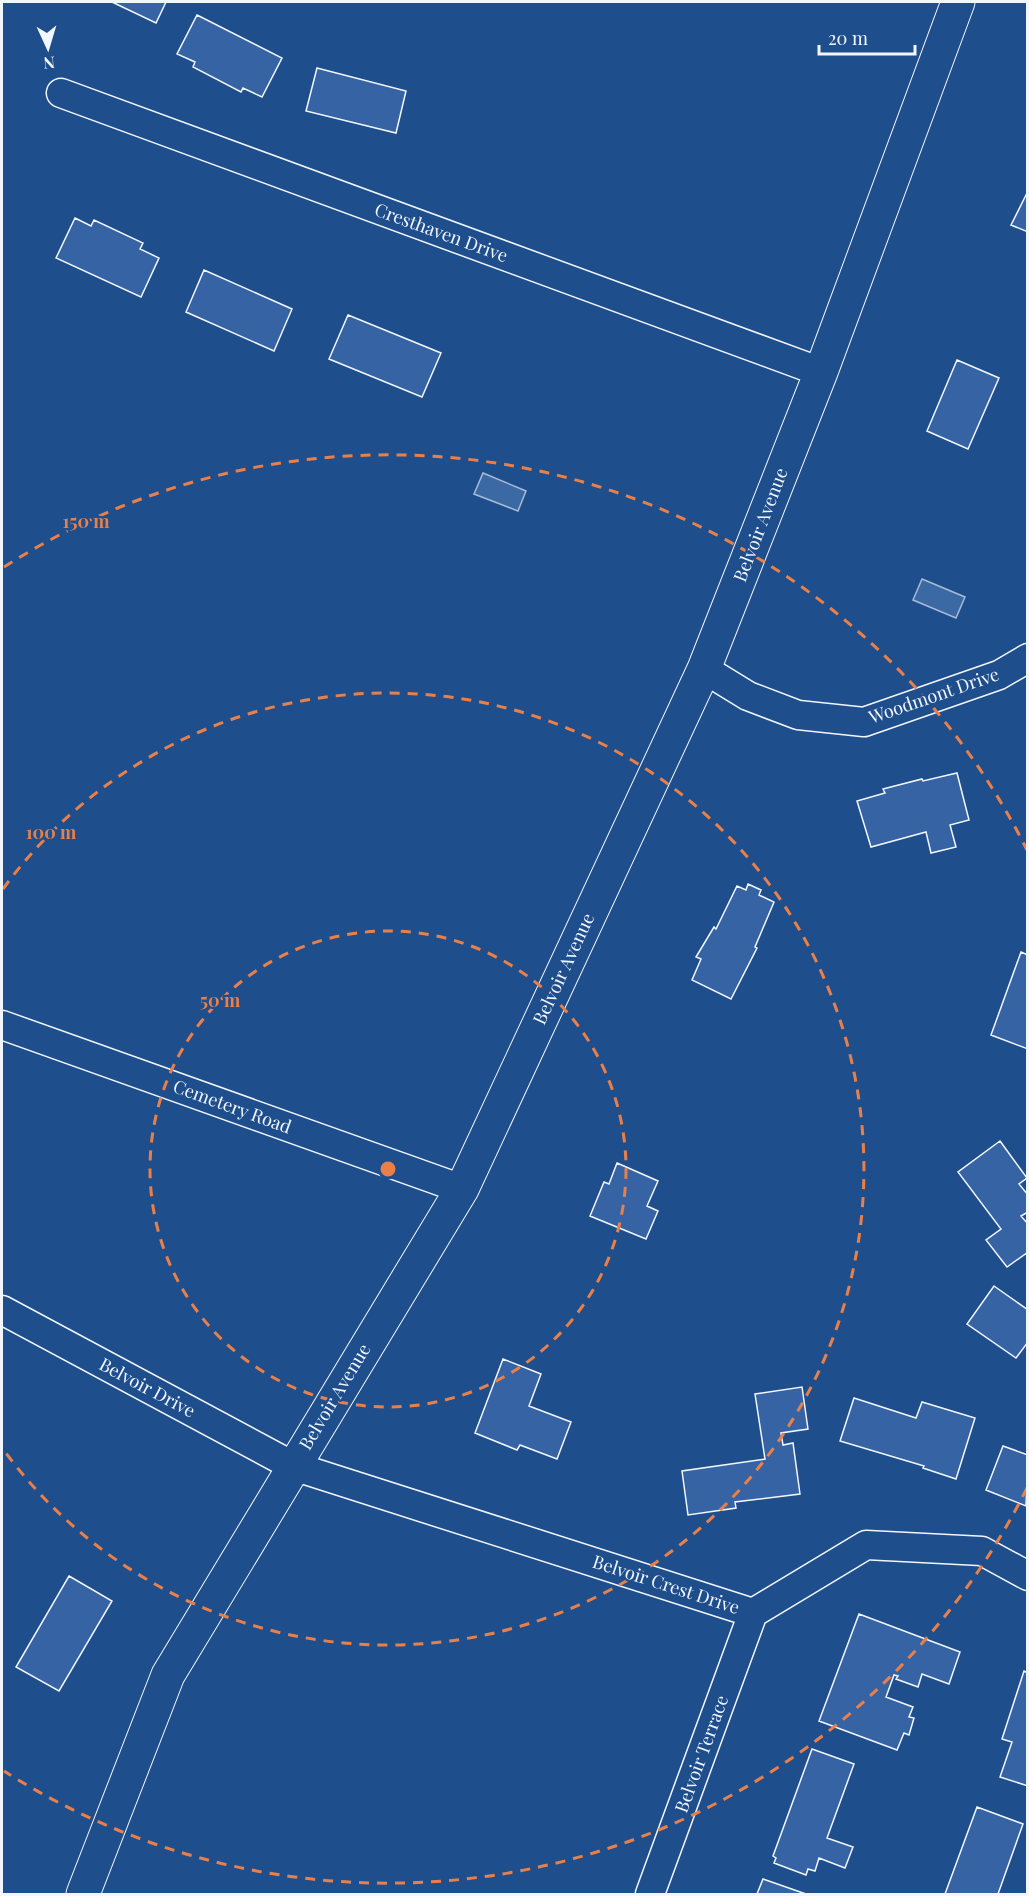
<svg xmlns="http://www.w3.org/2000/svg" width="1029" height="1896" viewBox="0 0 1029 1896" font-family="'Playfair Display',serif">
<style>
.water{fill:#3b69a3;stroke:#a8bbd7;stroke-width:1.5}
.building{fill:#3563a3;stroke:#f2f6ff;stroke-width:1.5}
.lines{fill:none;stroke-linecap:round;stroke-linejoin:round}
.minor-casing{stroke:#f2f6ff;stroke-width:31}
.tertiary-casing{stroke:#f2f6ff;stroke-width:35}
.minor{stroke:#1f4e8c;stroke-width:28}
.tertiary{stroke:#1f4e8c;stroke-width:33}
.ring{fill:none;stroke:#ea8049;stroke-width:3;stroke-dasharray:10 8}
.labels{text-anchor:middle;stroke-width:4.5;stroke-linejoin:round;paint-order:stroke}
.street-label{font-size:18px;fill:#f2f6ff;stroke:#1f4e8c}
.centre{fill:#ea8049;stroke:#1f4e8c;stroke-width:3}
.ring-label{font-size:18px;text-anchor:middle;font-weight:bold;fill:#ea8049;stroke:#1f4e8c;stroke-width:4.5;stroke-linejoin:round;paint-order:stroke}
</style>
<rect width="100%" height="100%" fill="#1f4e8c"/>
<path class="water" d="M483,473l43,18 -8,20 -44,-17z
M922,579l43,18 -9,21 -43,-18z"/>
<path class="building" d="M112,2h54l-10,21z
M197,15l85,43 -20,39 -19,-9 -2,4 -48,-25 2,-5 -18,-8z
M317,68l89,23 -10,42 -90,-22z
M1028,191v41l-17,-7z
M75,218l16,8 3,-6 49,23 -3,6 19,9 -18,39 -85,-39z
M204,270l88,39 -18,42 -88,-39z
M348,315l93,38 -19,44 -93,-38z
M957,360l42,18 -31,71 -41,-18z
M957,773l12,47 -19,5 6,22 -25,6 -5,-21 -55,15 -14,-46 28,-8 -2,-4 39,-10 1,2z
M748,884l13,6 -2,5 15,7 -19,45 2,1 -26,51 -39,-19 9,-21 -5,-2 18,-30 2,2 21,-43 9,4z
M1021,952l7,3v94l-37,-14z
M1000,1141l27,37 -8,6 9,11v17l-7,4 7,8v28l-21,15 -21,-27 15,-11 -43,-57z
M617,1163l41,18 -11,25 11,5 -12,28 -56,-23 14,-34 5,2z
M994,1286l34,24v32l-12,16 -49,-34z
M503,1359l38,15 -12,32 42,16 -14,37 -37,-14 -3,5 -42,-17z
M802,1387l6,42 -27,4 2,12 10,-2 7,51 -65,8 1,6 -48,7 -6,-44 83,-12 -10,-65z
M854,1398l62,20 6,-16 53,16 -19,61 -33,-11 1,-2 -84,-25z
M1003,1446l25,9 -2,51 -40,-16z
M69,1576l43,25 -53,90 -43,-24z
M859,1614l101,38 -11,32 -27,-10 -4,13 -22,-8 2,-3 -4,-1 -8,22 27,10 -4,10 5,1 -5,17 -5,-2 -7,17 -78,-29z
M1024,1671l4,2v113l-28,-9 12,-35 -10,-3z
M812,1749l42,15 -27,74 26,9 -8,21 -26,-10 -4,13 -7,-2 -2,6 -32,-12 2,-5 -3,-2z
M977,1807l46,17 -25,70h-53z
M763,1879l43,15h-49z"/>
<g class="lines">
<g class="minor-casing">
<path id="minor" d="M61,93l760,279
M704,669l44,27 50,19 66,7 135,-47 29,-17
M2,1025l460,164
M2,1310l291,156 460,147 113,-68 116,6 46,25
M650,1894l103,-281"/>
</g>
<g class="tertiary-casing">
<path id="tertiary" d="M83,1894l85,-219 294,-486 242,-520 117,-297 137,-370"/>
</g>
<use href="#minor" class="minor"/>
<use href="#tertiary" class="tertiary"/>
</g>
<g class="ring">
<circle cx="388" cy="1169" r="238"/>
<path d="M3 889A476 476 0 1 1 3 1449"/>
<path d="M1027 1488A714 714 0 0 1 4 1771M4 567A714 714 0 0 1 1027 850"/>
</g>
<g class="labels">
<g class="street-label">
<text transform="translate(441 233) rotate(20)" y="6">Cresthaven Drive</text>
<text transform="translate(761 525) rotate(-69)" y="6">Belvoir Avenue</text>
<text transform="translate(934 696) rotate(-19)" y="6">Woodmont Drive</text>
<text transform="translate(564 969) rotate(-65)" y="6">Belvoir Avenue</text>
<text transform="translate(232 1107) rotate(20)" y="6">Cemetery Road</text>
<text transform="translate(147 1388) rotate(28)" y="6">Belvoir Drive</text>
<text transform="translate(335 1397) rotate(-59)" y="6">Belvoir Avenue</text>
<text transform="translate(666 1585) rotate(18)" y="6">Belvoir Crest Drive</text>
<text transform="translate(702 1754) rotate(-70)" y="6">Belvoir Terrace</text>
</g>
</g>
<circle cx="388" cy="1169" r="9" class="centre"/>
<g class="ring-label">
<text x="86" y="528">150 m</text>
<text x="51" y="839">100 m</text>
<text x="220" y="1007">50 m</text>
</g>
<rect width="1029" height="1896" fill="none" stroke="#f2f6ff" stroke-width="6"/>
<g transform="translate(48 48) rotate(176)" stroke="#1f4e8c" stroke-width="4.5" paint-order="stroke">
<path d="M0-4.5L10 22L0 15L-10 22Z" fill="#f2f6ff"/>
<text y="-9" font-size="16" font-weight="bold" text-anchor="middle" fill="#f2f6ff">N</text>
</g>
<path d="M819 45v9h96v-9" fill="none" stroke="#f2f6ff" stroke-width="3"/>
<text x="828" y="45" font-size="18" fill="#f2f6ff" stroke="#1f4e8c" stroke-width="4.5" paint-order="stroke">20 m</text>
</svg>
